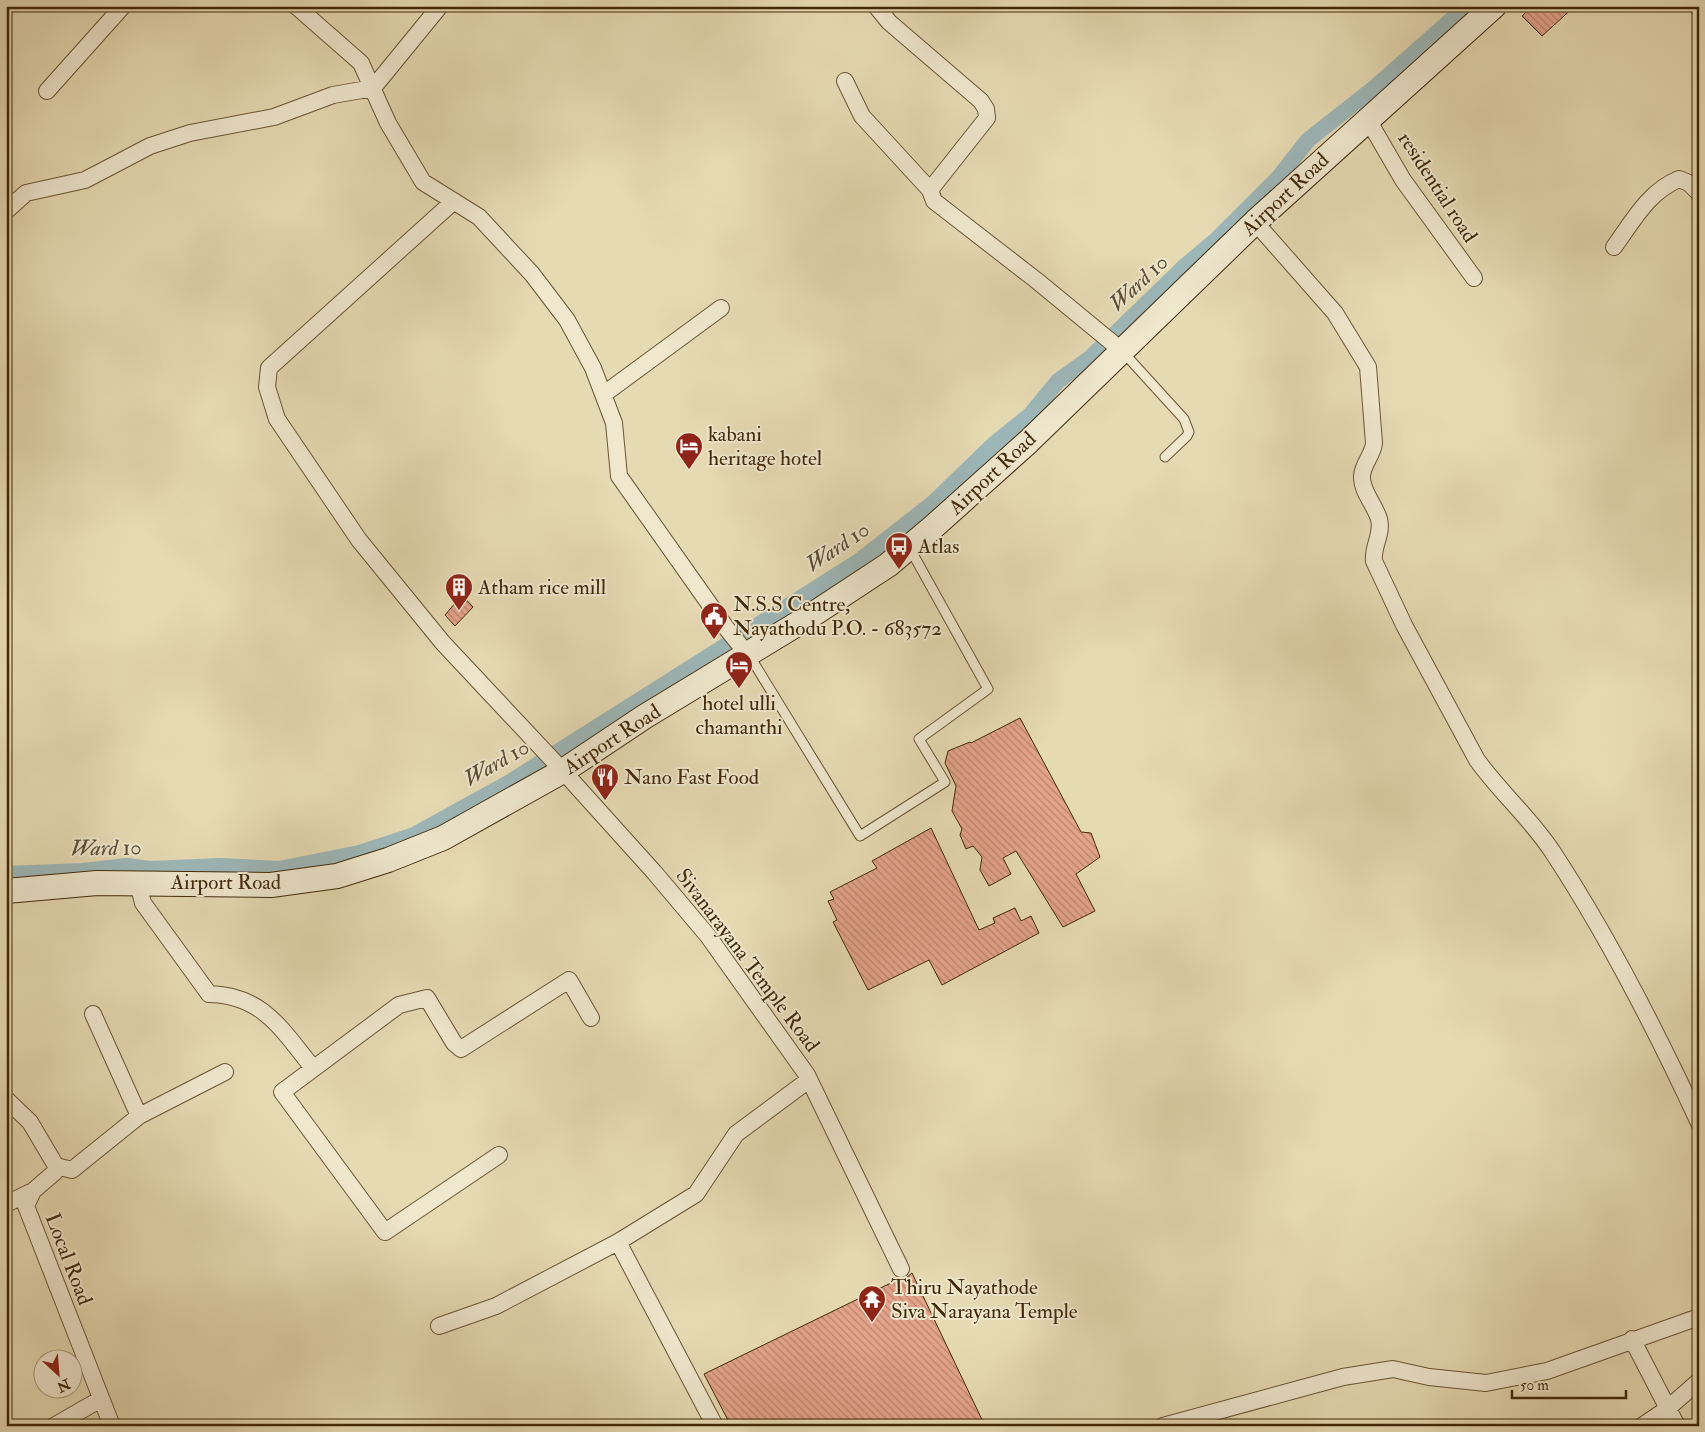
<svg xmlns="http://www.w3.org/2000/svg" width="1705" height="1432" viewBox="0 0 1705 1432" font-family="'IM FELL Double Pica',serif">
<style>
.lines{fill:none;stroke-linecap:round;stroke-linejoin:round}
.canal{stroke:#9db7b9;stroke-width:16}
.building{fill:url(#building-back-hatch);stroke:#412908}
.service-casing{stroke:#6a5533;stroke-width:11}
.minor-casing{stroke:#6a5533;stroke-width:18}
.secondary-casing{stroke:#412908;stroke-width:26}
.service{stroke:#efe7ce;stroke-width:9}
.minor{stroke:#efe7ce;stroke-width:16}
.secondary{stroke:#efe7ce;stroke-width:24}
.labels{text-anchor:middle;stroke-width:4;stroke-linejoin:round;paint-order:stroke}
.street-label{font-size:21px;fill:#412908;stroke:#efe7ce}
.poi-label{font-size:21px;fill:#412908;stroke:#efe7ce;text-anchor:start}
.water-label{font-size:22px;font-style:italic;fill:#584c34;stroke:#efe7ce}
</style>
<defs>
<pattern id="building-back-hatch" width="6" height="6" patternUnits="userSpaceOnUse" patternTransform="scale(1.25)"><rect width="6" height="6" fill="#e4a38b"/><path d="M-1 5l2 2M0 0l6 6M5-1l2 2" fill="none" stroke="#ba8570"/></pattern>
</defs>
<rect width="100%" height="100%" fill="#e6dab3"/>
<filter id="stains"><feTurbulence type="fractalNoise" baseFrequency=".004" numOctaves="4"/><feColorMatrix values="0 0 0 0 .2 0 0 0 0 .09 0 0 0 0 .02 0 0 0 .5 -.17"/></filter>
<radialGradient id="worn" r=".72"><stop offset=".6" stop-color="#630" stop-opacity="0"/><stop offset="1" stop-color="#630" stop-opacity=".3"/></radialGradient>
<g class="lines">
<path class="canal" d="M6,874l77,-3 44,-5 23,3 71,-3 58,3 80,-16 55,-18 96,-53 349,-221 74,-58 61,-59 36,-29 28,-34 32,-23 95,-92 30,-25 64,-64 29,-37 66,-52 93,-82"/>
</g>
<path class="building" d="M1533,6h42l-33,30 -20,-20z
M462,595l11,12 -18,19 -10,-11z
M1020,718l61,114 10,1 9,24 -24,17 19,37 -32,16 -47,-76 -13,7 8,16 -22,12 -9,-16 2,-13 -9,-11 -7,3 -6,-14 2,-6 -10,-18 4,-25 -11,-23 3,-12 22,-9 1,1z
M931,828l48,102 16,-7 -2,-5 22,-10 6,13 10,-5 8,17 -97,52 -13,-25 -61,30 -35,-68 4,-2 -9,-19 6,-2 -4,-7 47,-24 -5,-7z
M912,1273l73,153h-254l-27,-52 195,-95 7,-1z"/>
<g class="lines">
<g class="service-casing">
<path id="service" d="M1123,352l61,67 5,13 -2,4 -22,21
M749,655l111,181 85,-54 -26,-43 69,-50 -79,-142"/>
</g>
<g class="minor-casing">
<path id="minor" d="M296,6l65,57 27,60 35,59 56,35 53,57 35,46 26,48 21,55 5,53 108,153 21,26
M876,6l13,16 92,79 5,8 1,9 -57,72 4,11 102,79 85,70
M1697,6l2,2
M845,81l17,35 68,74
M47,91l76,-85
M1367,118l36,62 71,98
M454,201l-185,167 -2,19 10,32 82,121 84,103 120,128 91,101 54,64 99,139 -1,7 -70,52 -40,60 -78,48 97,184
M6,211l20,-18 59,-13 65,-34 40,-13 84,-16 59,-22 40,-7 67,-82
M1255,222l80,91 33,54 6,76c-1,12 -11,20 -12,33 -1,15 13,29 17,43 4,15 -7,28 -5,42l30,64 73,135c23,32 53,58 75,91 56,85 104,179 147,272
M1614,247c19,-26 34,-55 65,-68l10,4 10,10
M604,394l117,-86
M138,883l5,20 66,91c54,1 73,36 104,74
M93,1014l46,102 86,-44
M807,1075l94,194
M6,1099l24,23 26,44 -1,6 -22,19 -7,15 86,220
M499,1155l-114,77 -103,-140 117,-87 28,-7 27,45 7,6 108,-69 22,38
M56,1166l16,4 67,-54
M6,1204l27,-13
M439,1326l57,-20 122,-64
M1632,1339l45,87
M54,1426l47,-27
M1163,1426l180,-49 50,-8 36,8 57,6 61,-12 152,-54
M1642,1426l25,-17 32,-28"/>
</g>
<g class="secondary-casing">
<path id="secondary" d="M6,891l91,-8 174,2 66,-9 51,-16 55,-22 120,-67 81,-54 168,-102 76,-50 44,-37 96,-86 227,-220 239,-216"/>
</g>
<use href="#service" class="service"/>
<use href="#minor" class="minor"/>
<use href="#secondary" class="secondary"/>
</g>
<defs>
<g id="hotel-pin" transform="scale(1.4375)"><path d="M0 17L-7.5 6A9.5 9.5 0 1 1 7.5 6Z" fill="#8f2418" stroke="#efe7ce"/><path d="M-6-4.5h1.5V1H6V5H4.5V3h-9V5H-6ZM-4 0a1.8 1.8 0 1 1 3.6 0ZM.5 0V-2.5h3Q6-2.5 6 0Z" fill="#fff"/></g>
<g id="bus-pin" transform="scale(1.4375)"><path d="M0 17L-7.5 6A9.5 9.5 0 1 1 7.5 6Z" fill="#8f2418" stroke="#efe7ce"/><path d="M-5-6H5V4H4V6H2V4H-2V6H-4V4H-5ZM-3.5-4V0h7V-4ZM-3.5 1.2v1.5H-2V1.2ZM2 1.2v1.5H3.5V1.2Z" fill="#fff"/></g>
<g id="building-pin" transform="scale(1.4375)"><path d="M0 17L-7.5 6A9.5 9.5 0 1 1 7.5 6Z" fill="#8f2418" stroke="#efe7ce"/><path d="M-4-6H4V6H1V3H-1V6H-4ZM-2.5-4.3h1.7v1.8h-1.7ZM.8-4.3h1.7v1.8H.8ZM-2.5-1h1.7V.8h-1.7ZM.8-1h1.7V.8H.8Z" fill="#fff"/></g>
<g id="civic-pin" transform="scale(1.4375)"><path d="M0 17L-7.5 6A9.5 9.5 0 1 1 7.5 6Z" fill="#8f2418" stroke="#efe7ce"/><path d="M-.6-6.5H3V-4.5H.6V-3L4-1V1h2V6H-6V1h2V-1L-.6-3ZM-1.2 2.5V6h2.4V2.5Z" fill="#fff"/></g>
<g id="restaurant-pin" transform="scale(1.4375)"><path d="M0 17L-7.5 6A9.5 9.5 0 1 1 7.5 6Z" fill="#8f2418" stroke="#efe7ce"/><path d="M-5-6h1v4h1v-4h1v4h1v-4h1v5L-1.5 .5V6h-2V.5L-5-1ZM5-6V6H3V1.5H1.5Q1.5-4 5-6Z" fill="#fff"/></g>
<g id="temple-pin" transform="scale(1.4375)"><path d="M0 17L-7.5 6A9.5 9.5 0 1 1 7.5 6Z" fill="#8f2418" stroke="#efe7ce"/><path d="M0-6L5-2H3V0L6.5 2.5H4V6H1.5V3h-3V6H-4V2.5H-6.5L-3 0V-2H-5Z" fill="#fff"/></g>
</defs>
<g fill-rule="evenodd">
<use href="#hotel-pin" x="689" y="446"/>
<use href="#bus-pin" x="899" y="546"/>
<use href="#building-pin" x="459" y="587"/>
<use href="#civic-pin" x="714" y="616"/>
<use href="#hotel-pin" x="739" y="665"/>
<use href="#restaurant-pin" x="605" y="777"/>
<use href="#temple-pin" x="872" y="1299"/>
</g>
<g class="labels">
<g class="street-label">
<text transform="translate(1438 187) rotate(57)" y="7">residential road</text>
<text transform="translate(1285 194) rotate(-43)" y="7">Airport Road</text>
<text transform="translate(992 473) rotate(-43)" y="7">Airport Road</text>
<text transform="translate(612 739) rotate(-33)" y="7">Airport Road</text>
<text x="226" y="889">Airport Road</text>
<text transform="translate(748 960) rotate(53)" y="7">Sivanarayana Temple Road</text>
<text transform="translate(69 1259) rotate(69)" y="7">Local Road</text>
</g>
<g class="poi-label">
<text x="708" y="441">kabani<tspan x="708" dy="24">heritage hotel</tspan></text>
<text x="918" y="553">Atlas</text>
<text x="478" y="594">Atham rice mill</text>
<text x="733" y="611">N.S.S Centre,<tspan x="733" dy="24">Nayathodu P.O. - 683572</tspan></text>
<text x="739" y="710" text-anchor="middle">hotel ulli<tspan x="739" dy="24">chamanthi</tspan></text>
<text x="624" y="784">Nano Fast Food</text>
<text x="891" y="1294">Thiru Nayathode<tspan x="891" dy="24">Siva Narayana Temple</tspan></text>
</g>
<g class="water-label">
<text transform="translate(1138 282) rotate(-43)" y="8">Ward 10</text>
<text transform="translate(837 546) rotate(-34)" y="8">Ward 10</text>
<text transform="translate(496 762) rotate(-30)" y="8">Ward 10</text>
<text transform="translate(106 847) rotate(-1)" y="8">Ward 10</text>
</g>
</g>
<rect width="1705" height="1432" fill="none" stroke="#e6dab3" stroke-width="25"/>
<rect x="8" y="8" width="1690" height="1417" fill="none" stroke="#412908" stroke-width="2.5"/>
<rect x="12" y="12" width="1680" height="1407" fill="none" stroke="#412908"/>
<g transform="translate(58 1374) rotate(154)"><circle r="24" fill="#efe7ce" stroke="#a99b7f"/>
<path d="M0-4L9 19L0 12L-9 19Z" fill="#8f2418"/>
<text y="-8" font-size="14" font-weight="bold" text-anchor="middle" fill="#412908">N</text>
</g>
<path d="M1512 1390v8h114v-8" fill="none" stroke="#412908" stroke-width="2.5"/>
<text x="1520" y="1390" font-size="15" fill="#412908" stroke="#efe7ce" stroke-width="4" paint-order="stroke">50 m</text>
<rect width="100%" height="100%" filter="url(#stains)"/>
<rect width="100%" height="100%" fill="url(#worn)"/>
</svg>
